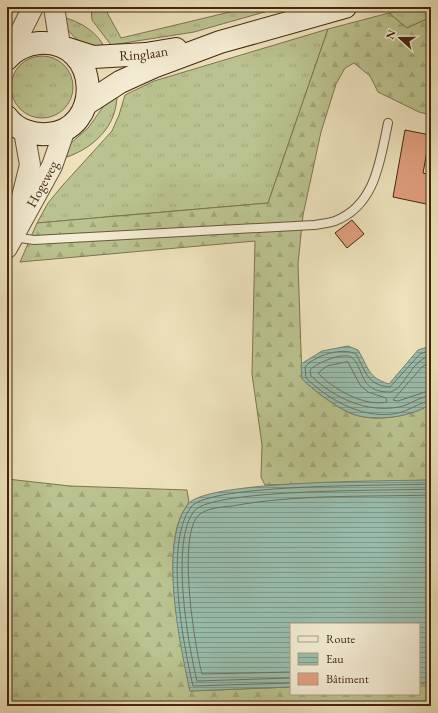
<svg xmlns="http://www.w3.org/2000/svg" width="438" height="713" viewBox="0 0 438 713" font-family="'EB Garamond',serif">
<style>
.grass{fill:url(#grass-tufts);stroke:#7f744e}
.forest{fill:url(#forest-firs);stroke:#7f744e}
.water{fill:url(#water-rules);stroke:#77816e}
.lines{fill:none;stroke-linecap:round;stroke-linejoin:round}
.shore{stroke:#6e725e;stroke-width:1}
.building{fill:#e19f7f;stroke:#44260d}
.service-casing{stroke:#6e5539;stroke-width:10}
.tertiary-casing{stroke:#6e5539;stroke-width:22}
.secondary-casing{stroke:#44260d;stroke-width:24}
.service{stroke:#f3ecd3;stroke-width:8}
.tertiary{stroke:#f3ecd3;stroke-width:20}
.secondary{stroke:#f3ecd3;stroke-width:22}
.labels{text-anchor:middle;stroke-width:3;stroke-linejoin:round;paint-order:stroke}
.street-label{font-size:14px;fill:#44260d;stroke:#f3ecd3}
</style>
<defs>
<pattern id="grass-tufts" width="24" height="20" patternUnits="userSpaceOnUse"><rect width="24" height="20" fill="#bac38f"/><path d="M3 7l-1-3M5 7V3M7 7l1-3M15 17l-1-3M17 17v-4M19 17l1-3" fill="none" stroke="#a1a77a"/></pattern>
<pattern id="forest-firs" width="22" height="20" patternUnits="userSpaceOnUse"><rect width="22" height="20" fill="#bac38f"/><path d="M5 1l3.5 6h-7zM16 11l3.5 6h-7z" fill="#a1a77a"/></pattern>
<pattern id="water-rules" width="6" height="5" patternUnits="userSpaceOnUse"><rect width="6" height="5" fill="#99beae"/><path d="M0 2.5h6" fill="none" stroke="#7e9a8c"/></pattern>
</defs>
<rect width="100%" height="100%" fill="#ede2bc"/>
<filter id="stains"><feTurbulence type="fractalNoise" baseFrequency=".005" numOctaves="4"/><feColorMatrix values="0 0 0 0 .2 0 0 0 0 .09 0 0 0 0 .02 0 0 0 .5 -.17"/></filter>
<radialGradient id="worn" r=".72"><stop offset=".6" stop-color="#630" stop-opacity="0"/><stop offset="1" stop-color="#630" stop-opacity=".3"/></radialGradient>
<path class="grass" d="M91,7h13l17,31 130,-31h31l-88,25 -83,13 -19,-25z
M406,7h25v10l-24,11 -18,-15z
M61,17c20,4 38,16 46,35 -24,-9 -35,-10 -46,-35z
M328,29l-60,174 -231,20 11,-20 14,-17 50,-55 7,-16 6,-20 29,-14z
M11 87a31 31 0 1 1 62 0a31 31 0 1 1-62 0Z
M117,93c1,34 -25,57 -56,66l8,-14 19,-17 20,-28z"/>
<path class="forest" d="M389,13l18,15 24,-11v98l-12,-3 -41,-20 -8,-16 -16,-13 -9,5 -9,16 -15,48 -18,83 -5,49 4,115c14,13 31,26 48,34 23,10 61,4 81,-9v76l-166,5 -4,-8 1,-32 -10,-71 3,-133 -235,21 17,-39 231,-20 60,-174z
M7,479l63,7 117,4 2,12c-3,5 -7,11 -9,16 -17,43 1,128 10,173l101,-4v7h128v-11l12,-1v24h-424z"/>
<path class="water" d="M348,346l10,4c11,18 9,27 31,34l29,-34 13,-4v58c-20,13 -58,19 -81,9 -17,-8 -34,-21 -48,-34l-1,-15 21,-13z
M431,480v202l-12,1v-59h-128v63l-101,4c-10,-46 -32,-148 -2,-187 19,-24 205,-23 243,-24z"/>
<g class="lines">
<path class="shore" d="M431,350l-11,4 -30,33c-24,-2 -24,-16 -34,-33 -14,-7 -41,1 -51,13l1,11c24,23 61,44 96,34 9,-3 19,-10 29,-11
M431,355c-21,6 -25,32 -40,37 -34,1 -26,-26 -40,-35 -8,-5 -35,6 -41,13l1,6c24,22 54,37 88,31 11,-2 21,-11 32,-11
M431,361l-9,6 -29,33 5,1 33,-11
M348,362l12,23 8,7 18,6 1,4c-23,5 -54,-13 -69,-29l9,-7z
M291,672l-89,2c-7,-26 -26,-142 -2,-160 8,-6 22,-7 32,-8 65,-12 133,-9 199,-11
M291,678l-94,3c-9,-37 -27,-139 -3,-170 19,-23 200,-20 237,-22
M291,683l-98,3c-10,-42 -29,-144 -2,-179 19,-24 202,-21 240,-23"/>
</g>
<path class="building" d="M405,130l25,5 -7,38 8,2v30l-38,-8z
M352,220l12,14 -17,14 -12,-15z"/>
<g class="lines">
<g class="service-casing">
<path id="service" d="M13,237l21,3 280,-15c7,-1 15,-2 21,-4 41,-16 45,-61 53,-98"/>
</g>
<g class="tertiary-casing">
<g id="tertiary">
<path d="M54,7l6,38"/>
<path d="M8,57l25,-50"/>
<path d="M18,213l12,-48 -6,-34"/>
<path id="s1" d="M7,248l45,-82 13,-37"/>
</g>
</g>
<g class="secondary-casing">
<g id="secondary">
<path id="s2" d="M68,49l25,8 53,-3 30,-5"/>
<path d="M7,59c7,-9 20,-15 32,-16 63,-4 64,89 8,91 -14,1 -31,-4 -40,-17"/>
<path d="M86,104l34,-22 33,-15 67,-25 125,-35"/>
</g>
</g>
<use href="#service" class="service"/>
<use href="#tertiary" class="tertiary"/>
<use href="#secondary" class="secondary"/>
</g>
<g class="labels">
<g class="street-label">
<text dy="5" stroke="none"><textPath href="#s2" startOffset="77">Ringlaan</textPath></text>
<text dy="5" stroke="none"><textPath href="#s1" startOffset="73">Hogeweg</textPath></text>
</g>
</g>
<rect width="438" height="713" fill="none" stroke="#ede2bc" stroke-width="24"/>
<rect x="8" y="8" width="422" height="697" fill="none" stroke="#44260d" stroke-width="2"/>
<rect x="12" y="12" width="414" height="689" fill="none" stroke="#44260d"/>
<rect x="290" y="623" width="130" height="72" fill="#f3ecd3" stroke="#ad9d84"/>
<rect x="298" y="636" width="20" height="6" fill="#f3ecd3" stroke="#ad9d84"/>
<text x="326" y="643" font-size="12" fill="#44260d">Route</text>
<rect x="298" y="653" width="20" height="12" fill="url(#water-rules)" stroke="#ad9d84"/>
<text x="326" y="663" font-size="12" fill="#44260d">Eau</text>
<rect x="298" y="673" width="20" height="12" fill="#e19f7f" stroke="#ad9d84"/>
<text x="326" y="683" font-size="12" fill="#44260d">Bâtiment</text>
<g transform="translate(400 38) rotate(291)" stroke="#f3ecd3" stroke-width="3" paint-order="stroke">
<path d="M0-3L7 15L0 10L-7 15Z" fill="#44260d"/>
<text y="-6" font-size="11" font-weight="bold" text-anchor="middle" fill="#44260d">N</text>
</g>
<rect width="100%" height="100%" filter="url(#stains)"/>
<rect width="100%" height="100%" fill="url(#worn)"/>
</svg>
